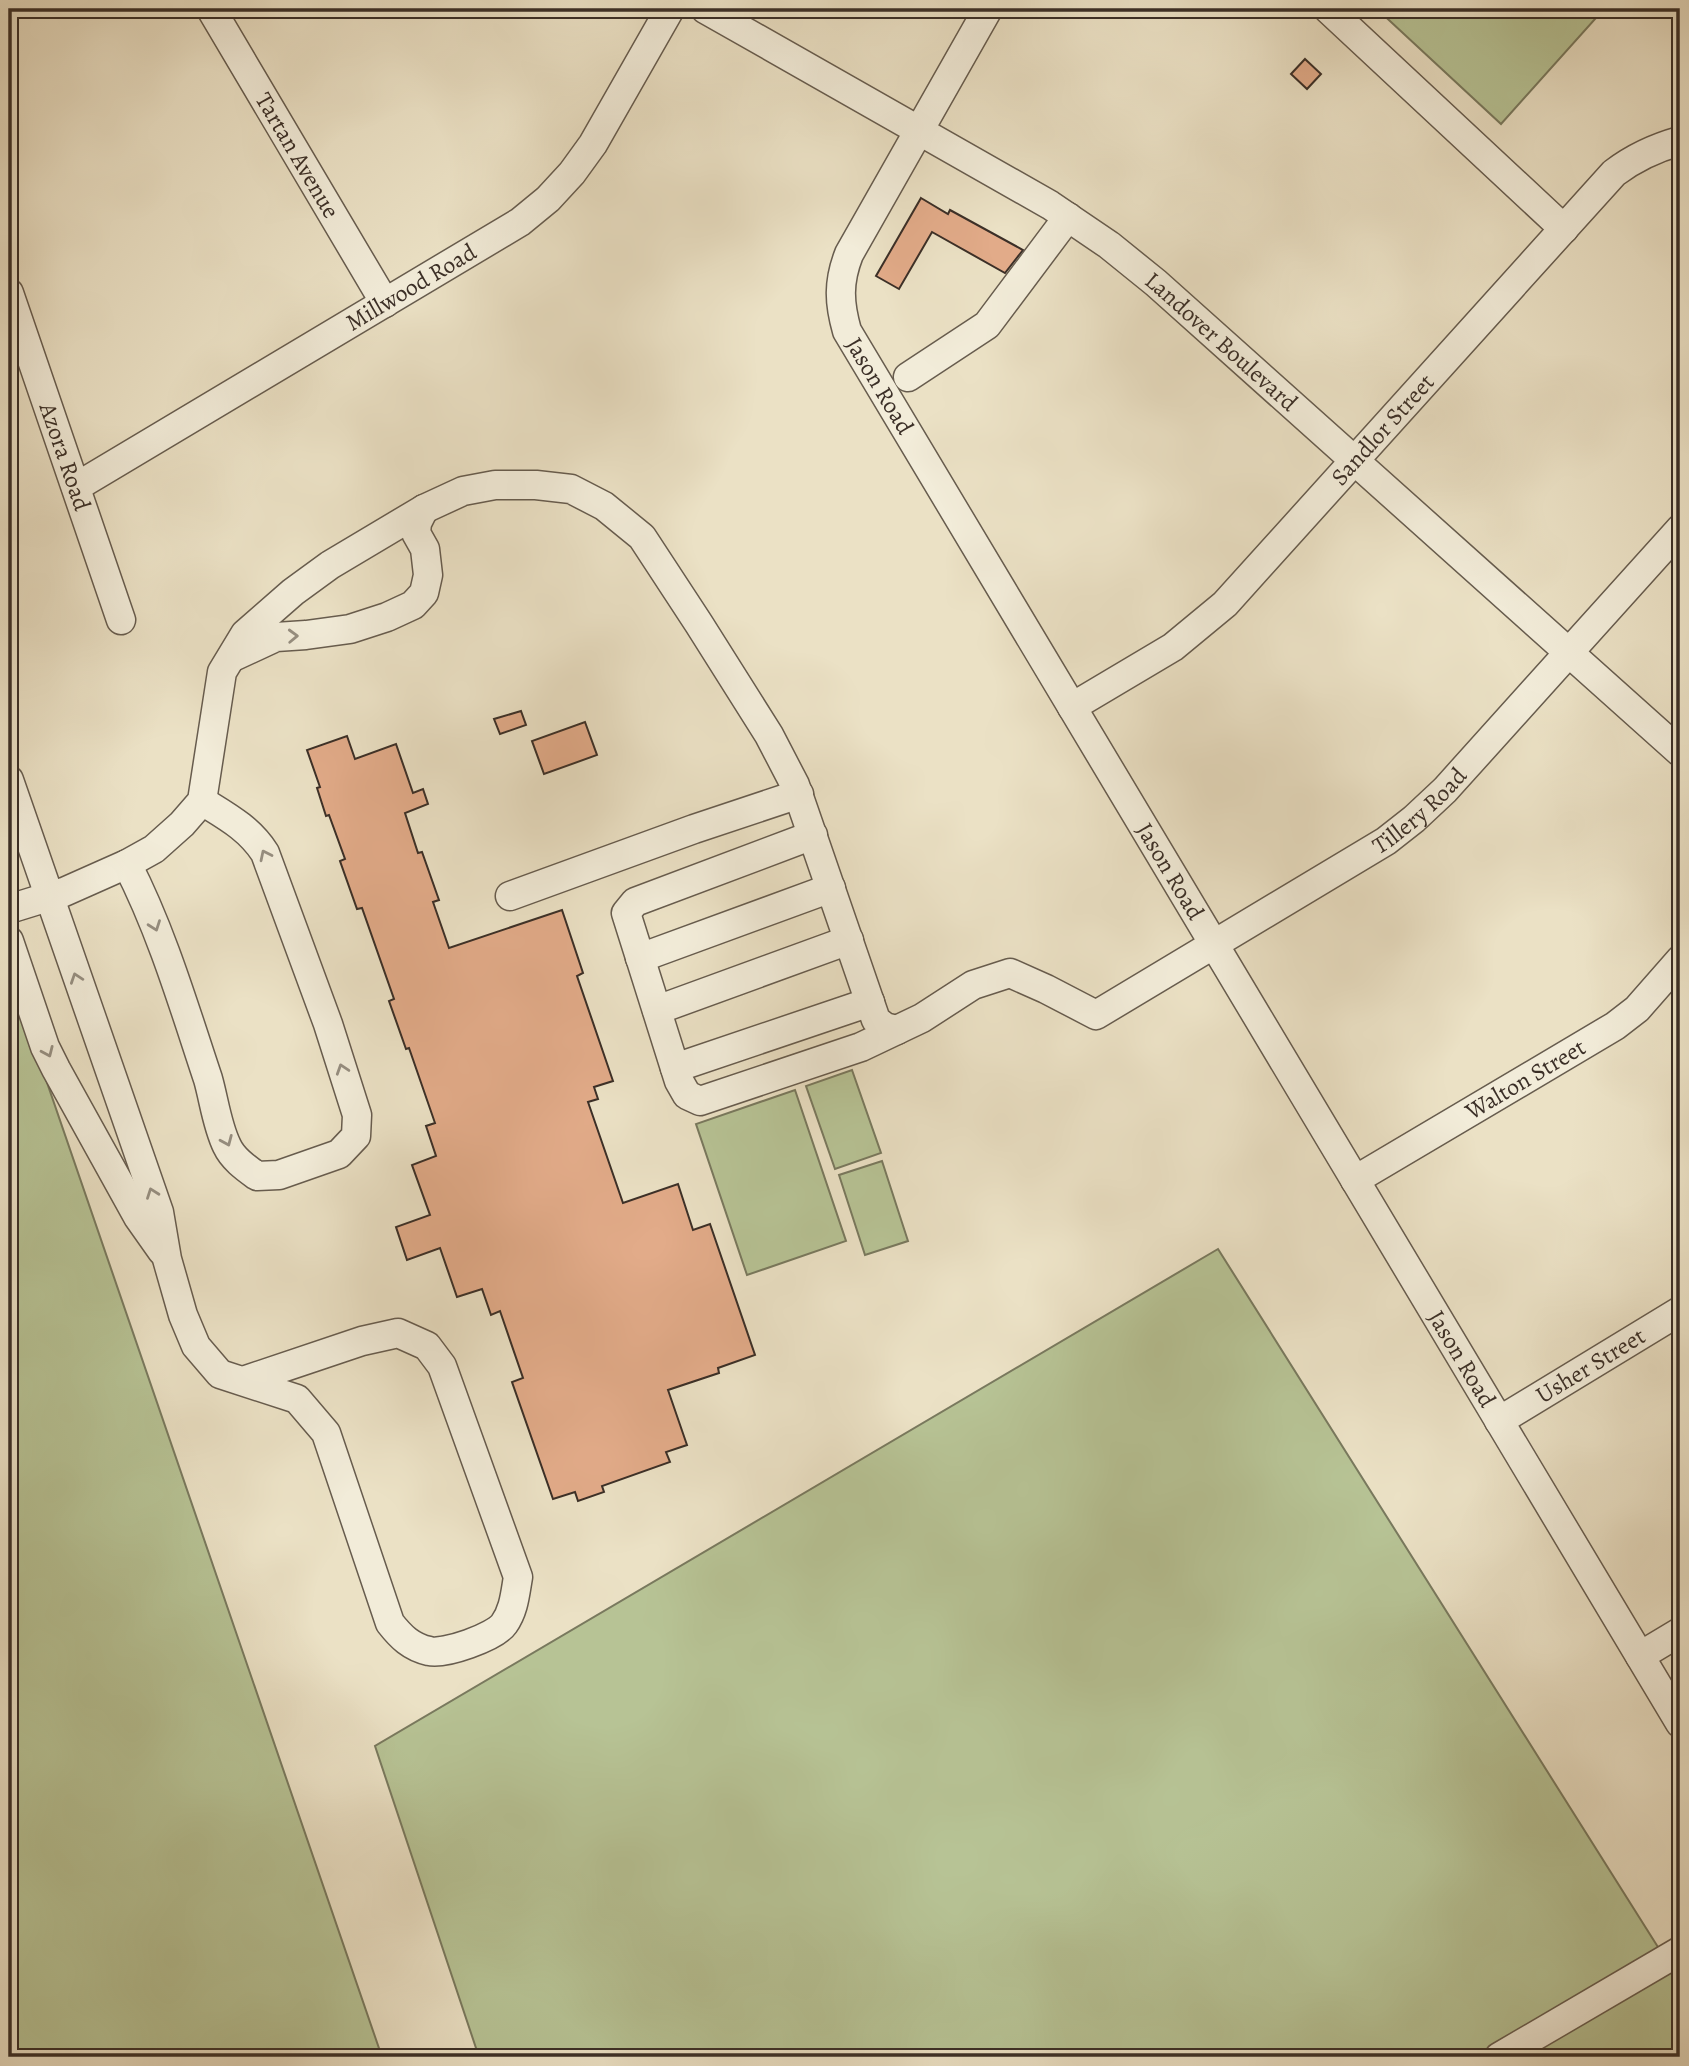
<svg xmlns="http://www.w3.org/2000/svg" width="1689" height="2066" viewBox="0 0 1689 2066" font-family="Alegreya,serif">
<style>
.green{fill:#b7c395;stroke:#79795e;stroke-width:2}
.building{fill:#e2ab89;stroke:#3b2f27;stroke-width:2}
.lines{fill:none;stroke-linecap:round;stroke-linejoin:round}
.minor-casing{stroke:#675c4e;stroke-width:31}
.minor{stroke:#f2ecd9;stroke-width:28}
.oneway{stroke:#968e80}
.labels{text-anchor:middle;stroke-width:6;stroke-linejoin:round;paint-order:stroke}
.street-label{font-size:24px;fill:#3b2f27;stroke:#f2ecd9}
</style>
<rect width="100%" height="100%" fill="#ebe1c5"/>
<filter id="stains"><feTurbulence type="fractalNoise" baseFrequency=".00286" numOctaves="4"/><feColorMatrix values="0 0 0 0 .2 0 0 0 0 .09 0 0 0 0 .02 0 0 0 .5 -.17"/></filter>
<radialGradient id="worn" r=".72"><stop offset=".6" stop-color="#630" stop-opacity="0"/><stop offset="1" stop-color="#630" stop-opacity=".3"/></radialGradient>
<path class="green" d="M1377,9h227l-103,115z
M9,972l373,1085h-373z
M852,1070l29,83 -46,16 -29,-83z
M795,1090l51,151 -99,34 -51,-151z
M882,1161l26,80 -43,14 -26,-80z
M1218,1249l462,733v75h-1201l-104,-311z"/>
<path class="building" d="M1305,59l16,15 -14,15 -16,-15z
M921,198l27,16 2,-4 73,40 -18,23 -73,-41 -33,57 -23,-13z
M521,711l5,14 -26,9 -6,-15z
M585,722l12,33 -53,19 -12,-33z
M347,736l8,23 41,-15 17,49 10,-4 5,15 -23,9 13,40 4,-1 17,48 -6,2 16,46 113,-38 21,63 -6,3 36,105 -19,6 4,12 -10,3 35,101 55,-19 15,46 17,-6 45,131 -37,13 1,5 -51,17 19,55 -21,7 4,10 -68,24 2,6 -26,9 -3,-9 -22,7 -41,-117 11,-4 -23,-67 -9,4 -9,-26 -25,8 -17,-49 -33,12 -11,-33 34,-12 -18,-50 24,-9 -10,-30 9,-3 -26,-75 -3,1 -17,-48 5,-2 -32,-91 -5,1 -17,-48 5,-2 -16,-44 -3,1 -9,-28 3,-1 -13,-37z"/>
<g class="lines">
<g class="minor-casing">
<g id="minor">
<path id="s1" d="M211,9l174,294"/>
<path id="s2" d="M705,9l345,196 59,40 47,38 524,469"/>
<path id="s3" d="M988,9l-139,245c-11,28 -10,49 -2,77l833,1392"/>
<path d="M1328,9l236,220"/>
<path id="s4" d="M9,293l112,327"/>
<path d="M908,377l79,-52 81,-108"/>
<path id="s5" d="M76,487l444,-265 28,-23 24,-26 21,-29 77,-135"/>
<path d="M235,656l41,-19 30,-2 44,-6 37,-12 26,-12 11,-12 4,-18 -3,-26 -9,-16 1,-10 7,-14"/>
<path id="s6" d="M1072,707l101,-60 52,-43 389,-431c21,-16 41,-25 66,-32"/>
<path d="M9,780l150,432 8,47 16,56 13,31 24,28 77,25 29,34 64,190c11,14 21,24 39,28 15,4 66,-14 75,-27 10,-14 11,-30 14,-47l-76,-211 -15,-20 -29,-13 -36,8 -119,40"/>
<path id="s7" d="M813,835l-178,67 -9,11 53,168 8,14 13,6 161,-54 61,-29 51,-33 37,-12 36,16 50,26 290,-174 28,-22 31,-29 235,-261"/>
<path d="M127,864c35,68 57,143 81,215 6,21 9,47 19,67 6,13 19,22 30,30l22,-1 60,-21 17,-18 1,-21 -29,-91 -63,-171c-16,-25 -39,-37 -63,-52"/>
<path d="M510,896l184,-67 105,-35"/>
<path d="M9,909l55,-17 63,-28 27,-15 28,-25 20,-23 20,-129 23,-38 48,-42 37,-27 94,-56 39,-18 32,-6h41l35,4 33,17 38,31 57,87 70,111 26,50 81,235 9,7 12,3"/>
<path d="M9,941l36,106 11,22 82,148 24,34"/>
<path d="M640,958l191,-70"/>
<path d="M657,1010l192,-70"/>
<path d="M675,1068l195,-66"/>
<path id="s8" d="M1355,1180l260,-154 22,-17 43,-49"/>
<path id="s9" d="M1499,1421l181,-110"/>
<path d="M1640,1656l40,-24"/>
<path d="M1499,2057l181,-106"/>
</g>
</g>
<use href="#minor" class="minor"/>
</g>
<defs><path id="oneway-chevron" d="M-2-3.5L2.5 0L-2 3.5" fill="none" stroke-width="1.6" stroke-linecap="round" stroke-linejoin="round" transform="scale(1.75)"/></defs>
<g class="oneway">
<use href="#oneway-chevron" transform="translate(293 636) rotate(-2)"/>
<use href="#oneway-chevron" transform="translate(265 855) rotate(-116)"/>
<use href="#oneway-chevron" transform="translate(155 926) rotate(70)"/>
<use href="#oneway-chevron" transform="translate(76 978) rotate(-109)"/>
<use href="#oneway-chevron" transform="translate(48 1052) rotate(66)"/>
<use href="#oneway-chevron" transform="translate(342 1069) rotate(-108)"/>
<use href="#oneway-chevron" transform="translate(227 1141) rotate(67)"/>
<use href="#oneway-chevron" transform="translate(152 1193) rotate(-110)"/>
</g>
<g class="labels">
<g class="street-label">
<text dy="8" stroke="none"><textPath href="#s1" startOffset="170">Tartan Avenue</textPath></text>
<text dy="8" stroke="none"><textPath href="#s5" startOffset="390">Millwood Road</textPath></text>
<text dy="8" stroke="none"><textPath href="#s2" startOffset="616">Landover Boulevard</textPath></text>
<text dy="8" stroke="none"><textPath href="#s3" startOffset="424">Jason Road</textPath></text>
<text dy="8" stroke="none"><textPath href="#s6" startOffset="420">Sandlor Street</textPath></text>
<text dy="8" stroke="none"><textPath href="#s4" startOffset="173">Azora Road</textPath></text>
<text dy="8" stroke="none"><textPath href="#s7" startOffset="1227">Tillery Road</textPath></text>
<text dy="8" stroke="none"><textPath href="#s3" startOffset="990">Jason Road</textPath></text>
<text dy="8" stroke="none"><textPath href="#s8" startOffset="198">Walton Street</textPath></text>
<text dy="8" stroke="none"><textPath href="#s3" startOffset="1558">Jason Road</textPath></text>
<text dy="8" stroke="none"><textPath href="#s9" startOffset="107">Usher Street</textPath></text>
</g>
</g>
<rect width="1689" height="2066" fill="none" stroke="#ebe1c5" stroke-width="35"/>
<rect x="10" y="10" width="1668" height="2045" fill="none" stroke="#3b2f27" stroke-width="3.5"/>
<rect x="18" y="18" width="1654" height="2031" fill="none" stroke="#3b2f27" stroke-width="2"/>
<rect width="100%" height="100%" filter="url(#stains)"/>
<rect width="100%" height="100%" fill="url(#worn)"/>
</svg>
